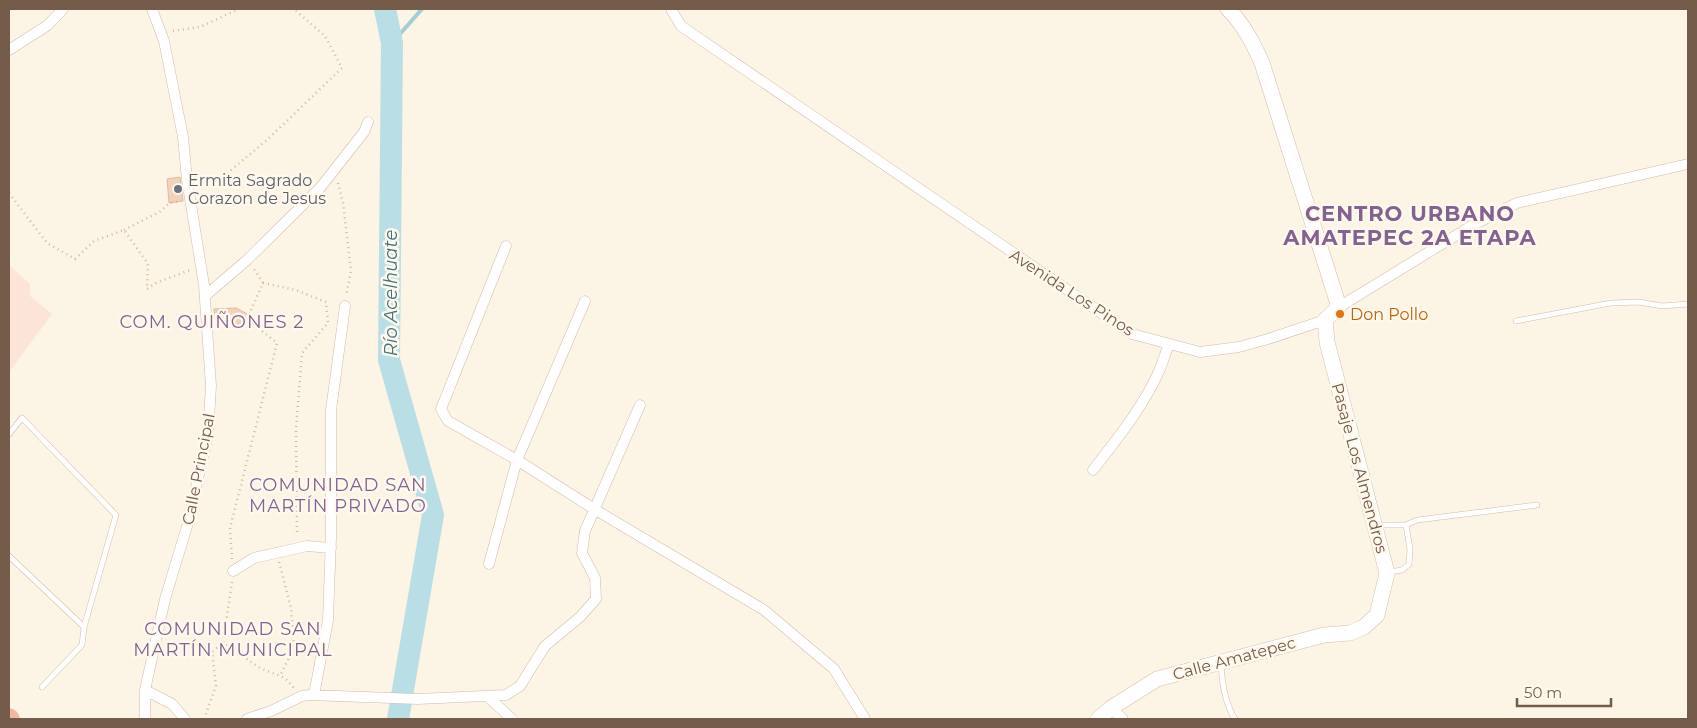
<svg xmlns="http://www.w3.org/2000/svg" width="1697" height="728" viewBox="0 0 1697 728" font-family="Montserrat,sans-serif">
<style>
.commercial{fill:#fce4d9}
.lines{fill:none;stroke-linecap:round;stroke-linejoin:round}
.stream{stroke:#a0ced7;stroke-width:4}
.river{stroke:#badee6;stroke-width:22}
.building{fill:#f1d3bd;stroke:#e4ba9e}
.lane-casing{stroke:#cebcac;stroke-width:6}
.street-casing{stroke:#cebcac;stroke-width:11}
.secondary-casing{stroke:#d3beac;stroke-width:16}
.highway-casing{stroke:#dbd4d0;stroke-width:20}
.path{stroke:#d6b6a0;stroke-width:2.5;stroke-dasharray:1 4;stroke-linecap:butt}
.lane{stroke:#fff;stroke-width:5}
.street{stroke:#fff;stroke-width:10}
.secondary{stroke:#fff;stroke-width:15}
.highway{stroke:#f6b69d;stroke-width:19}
.worship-dot{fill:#6b7280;stroke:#fff8ec;stroke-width:2}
.food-dot{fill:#e8710a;stroke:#fff8ec;stroke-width:2}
.labels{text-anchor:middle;stroke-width:5;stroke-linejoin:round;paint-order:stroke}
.worship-label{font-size:16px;fill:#5b616d;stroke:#fff8ec;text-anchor:start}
.street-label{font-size:16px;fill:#755b4a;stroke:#fff8ec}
.food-label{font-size:16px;fill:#c56008;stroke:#fff8ec;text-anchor:start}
.water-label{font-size:18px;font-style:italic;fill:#417581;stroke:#fff8ec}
.neighbourhood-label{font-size:18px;letter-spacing:1px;fill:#836292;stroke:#fff8ec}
.district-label{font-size:21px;font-weight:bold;letter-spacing:1px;fill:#836292;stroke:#fff8ec}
</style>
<rect width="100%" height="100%" fill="#fcf4e5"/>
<path class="commercial" d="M9,265l21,19v12l22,18 -43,58z"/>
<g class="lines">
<path class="stream" d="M392,43l30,-34"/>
<path class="river" d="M385,9l7,34 -3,317 44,155 -35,204"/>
</g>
<path class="building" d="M180,177l3,24 -14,2 -2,-24z
M236,308l15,8 -3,7 -19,2 -1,-4 -13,1 -1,-13z"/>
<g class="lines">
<g class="lane-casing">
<path id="lane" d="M1516,321l95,-18 28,-1 23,4 26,-2
M9,434l13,-16 94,97 -32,112 -2,18 -40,42
M1377,525h29l11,-5 120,-15
M9,556l75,71
M1389,572l13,-2 7,-6 1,-15 -4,-24
M1221,664c1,18 4,40 14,55"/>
</g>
<g class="street-casing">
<path id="street" d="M671,9l10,17 451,308 68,18 39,-5 29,-8 57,-19
M9,50l39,-25 15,-16
M506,246l-65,163 7,12 69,39 77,49 170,101 70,59 31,50
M205,296l42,-36 73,-72 44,-56 4,-10
M1339,307l134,-82 44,-22 171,-39
M1093,470c24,-31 51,-64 67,-101 3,-8 6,-17 9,-25
M489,564l28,-104 68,-159
M233,571l21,-13 53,-12 24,2
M145,690l27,14 13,15
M314,695l14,-75 3,-83v-127l14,-104
M487,696l25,23
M1111,708l12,11
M145,719v-29l20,-91 23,-76 20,-89 3,-48 -7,-101 -17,-105 -4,-43 -19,-96 -12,-32
M247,719l24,-8 31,-15 8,-1 108,4 88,-4 14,-9 25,-40 35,-29 16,-18 -1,-21 -13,-25 3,-22 55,-126"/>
</g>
<g class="secondary-casing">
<path id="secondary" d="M1098,719l13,-11 46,-29 167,-44 26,-2 14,-6 13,-12 10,-42 -60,-231 -2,-22 14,-13 -77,-244c-9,-20 -18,-38 -34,-54"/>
</g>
<g class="highway-casing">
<path id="highway" d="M9,718l1,1"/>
</g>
<path class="path" d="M173,31l27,-4 39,-18
M338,183l5,20 8,68 -5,25
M199,184l26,-9 42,-35 75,-72 -17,-32 -31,-27
M9,193l38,50 28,16 19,-18 30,-11 24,34 -1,25 9,-6 34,-13
M124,230l37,-19 8,-8 11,-2
M263,283l33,7 30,12 2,21 -26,30 -6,76 1,107
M232,559l-2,-31 47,-185 -30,-24 16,-36 -9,-14
M279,562l12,46 3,40 -14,28
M232,582l-9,61 37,25 25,10 9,10
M204,719l12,-33 -4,-34 11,-9"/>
<use href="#lane" class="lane"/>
<use href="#street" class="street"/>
<use href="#secondary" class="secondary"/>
<use href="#highway" class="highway"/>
</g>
<circle class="worship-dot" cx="178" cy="189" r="5"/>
<circle class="food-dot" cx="1340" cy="314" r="5"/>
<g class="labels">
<g class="worship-label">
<text x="188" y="186">Ermita Sagrado<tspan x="188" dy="18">Corazon de Jesus</tspan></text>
</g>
<g class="street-label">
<text transform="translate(1072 292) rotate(33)" y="6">Avenida Los Pinos</text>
<text transform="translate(1360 468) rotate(75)" y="6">Pasaje Los Almendros</text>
<text transform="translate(198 469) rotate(-79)" y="6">Calle Principal</text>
<text transform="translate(1234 658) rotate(-15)" y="6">Calle Amatepec</text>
</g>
<g class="food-label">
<text x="1350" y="320">Don Pollo</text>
</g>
<g class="water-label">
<text transform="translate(391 293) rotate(-90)" y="6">Río Acelhuate</text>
</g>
<g class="neighbourhood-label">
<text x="212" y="328">COM. QUIÑONES 2</text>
<text x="338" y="491">COMUNIDAD SAN<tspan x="338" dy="21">MARTÍN PRIVADO</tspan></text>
<text x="233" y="635">COMUNIDAD SAN<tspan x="233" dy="21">MARTÍN MUNICIPAL</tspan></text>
</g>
<g class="district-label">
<text x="1410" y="221">CENTRO URBANO<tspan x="1410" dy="24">AMATEPEC 2A ETAPA</tspan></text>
</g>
</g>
<rect width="1697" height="728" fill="none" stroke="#755b4a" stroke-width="20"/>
<path d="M1517 698v8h94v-8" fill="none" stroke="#755b4a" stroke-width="2.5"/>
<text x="1524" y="698" font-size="15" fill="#755b4a" stroke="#fff8ec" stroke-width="4" paint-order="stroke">50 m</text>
</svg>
